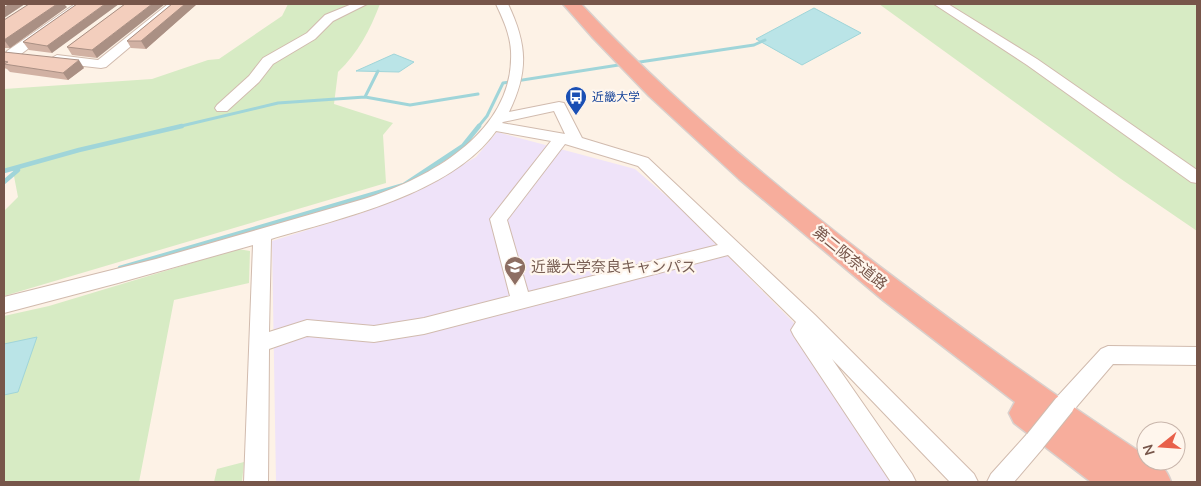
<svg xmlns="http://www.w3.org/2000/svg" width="1201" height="486" viewBox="0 0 1201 486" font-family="Mulish,'Noto Sans JP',sans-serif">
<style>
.education{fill:#efe3f9}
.green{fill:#d7ebc4}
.water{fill:#bae4e7;stroke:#a0d5d9}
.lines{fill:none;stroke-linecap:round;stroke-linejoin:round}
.stream-far1{stroke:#a0d5d9;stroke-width:3}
.stream{stroke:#a0d5d9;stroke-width:4.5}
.minor-casing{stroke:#d1bbae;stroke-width:2}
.highway-casing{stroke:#d9d0cc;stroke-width:3}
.minor{fill:#fff;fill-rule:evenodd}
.highway{fill:#f7ad9c;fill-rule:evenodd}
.minor-bridge-casing{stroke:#d1bbae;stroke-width:23;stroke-linecap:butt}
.minor-bridge{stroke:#fff;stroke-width:21}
.wall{fill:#d1b1a3}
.shaded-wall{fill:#aa9084}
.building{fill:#f3cebd;stroke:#aa9084}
.labels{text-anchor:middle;stroke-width:4.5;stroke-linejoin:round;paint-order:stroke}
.far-transit-label{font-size:12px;fill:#164399;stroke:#fff6ed;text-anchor:start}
.street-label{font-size:15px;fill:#77564a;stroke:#fff6ed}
.education-label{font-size:15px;fill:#785e54;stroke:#fff6ed;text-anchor:start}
</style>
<rect width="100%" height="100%" fill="#fdf2e6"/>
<path class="education" d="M497,132l138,37 43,37 123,124 103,152h-628l-4,-241 90,-28 63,-26 51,-30z"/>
<path class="green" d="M288,4h92c-10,26 -22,49 -42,68l-4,32 59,19 -10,12 3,48 -382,113v-85l14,-14 -5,-26h-9v-82l148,-10 56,-19 11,-1 63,-43z
M879,4h318v227l-76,-52z
M238,249l12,2 -1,32 -75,17 -35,182h-135v-166l45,-10z
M244,462l-2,20h-28l3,-13z"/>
<path class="water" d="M814,8l47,25 -59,32 -46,-26z
M394,54l20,8 -15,10 -43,-1z
M37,337l-19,55 -14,3v-51z"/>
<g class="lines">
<path class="stream-far1" d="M633,63l121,-18 11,-5
M365,97l13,-26
M177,127l101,-24 87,-6 45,8 68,-11
M478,127l9,-11 16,-33 122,-19"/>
<path class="stream" d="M4,171l75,-21 103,-24
M4,182l14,-12
M120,268l284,-83 59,-39 16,-20"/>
<g class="minor-casing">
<path id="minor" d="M75,4h13l-71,53h-10l-1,-3 1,-3z
M168,4h13l-75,63 -5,1 -44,-5 -7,-4 7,-4 41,5z
M352,4h15l-34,17 -18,18 -42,25 -14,18 -32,29h-10l-2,-3 2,-3 32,-29 14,-18 44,-25 18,-18z
M496,4h12c19,40 21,67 1,108l50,-10 5,1 18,35 66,20 167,157 159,159 4,8h-28l-118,-123 80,115 4,8h-25l-97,-146 -3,-6 5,-8 -68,-67 -304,79 -50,8 -67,-6 -38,13 -1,133h-24l9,-237 -135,38 -114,30v-16l152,-38 208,-60c66,-21 151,-67 147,-148 -1,-17 -8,-32 -15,-47zM554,111l11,23 -63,-11 1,-1zM496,131l55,10 -61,78 20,77 -86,22 -50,8 -67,-6 -38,12 2,-93c70,-21 181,-45 225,-108zM565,144l73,22 80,79 -190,47 -21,-72z
M934,4h14l89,55 160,111v13l-6,-1 -164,-117z
M1108,346l89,1v18l-84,-1 -41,48 -8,3 -8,-3 -3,-7 3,-7 45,-49z
M1035,430l8,4 3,7 -3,7 -29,34h-27l4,-8 36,-40z"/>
</g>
<g class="highway-casing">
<path id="highway" d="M563,4h18c91,97 193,181 298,262 87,66 176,130 267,190v5c14,0 21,9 25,21h-80l-77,-59 -5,-10 6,-11 -131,-101 -145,-122 -90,-83 -56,-58z"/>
</g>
<use href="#minor" class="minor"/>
<use href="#highway" class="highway"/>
<g class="minor-bridge-casing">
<path id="minor-bridge" d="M1035,441l29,-36"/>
</g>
<use href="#minor-bridge" class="minor-bridge"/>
</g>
<path class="wall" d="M77,4l-25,49 -23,-3 -6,-8z
M125,4l-28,54 -25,-3 -5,-8z
M172,4h25l-51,45 -15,-1 -4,-7z
M67,7l-57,41h-6v-28z
M4,52l80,16 -16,12 -58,-8 -3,-3 -3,-1z"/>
<path class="shaded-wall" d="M9,4h16l-21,14v-11z
M57,4h7l3,3 -57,41 -6,-8z
M105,4h14l-67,49 -5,-7z
M152,4h13l-68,54 -5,-8z
M185,4h12l-51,45 -5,-8z
M79,60l5,8 -16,12 -5,-7z"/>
<path class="building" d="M29,4h28l-53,36v-20z
M77,4h28l-58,42 -24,-4z
M125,4h27l-60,46 -25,-3z
M172,4h13l-44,37h-14z
M4,52l75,8 -16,13 -59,-9 4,-2 -4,-1z"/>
<defs>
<g id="bus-pin" transform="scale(1.125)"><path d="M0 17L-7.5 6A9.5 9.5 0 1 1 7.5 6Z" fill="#1a4fb4" stroke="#fff6ed"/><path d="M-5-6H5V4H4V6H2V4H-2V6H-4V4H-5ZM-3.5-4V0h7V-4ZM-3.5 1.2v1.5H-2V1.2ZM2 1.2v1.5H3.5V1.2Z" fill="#fff"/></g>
<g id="university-pin" transform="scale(1.125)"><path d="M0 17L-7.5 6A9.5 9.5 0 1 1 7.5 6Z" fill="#8d6e63" stroke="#fff6ed"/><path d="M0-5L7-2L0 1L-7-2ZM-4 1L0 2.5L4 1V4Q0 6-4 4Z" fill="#fff"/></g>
</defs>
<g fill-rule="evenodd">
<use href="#bus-pin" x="576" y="97"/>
<use href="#university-pin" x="515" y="267"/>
</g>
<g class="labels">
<g class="far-transit-label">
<text x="592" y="101">近畿大学</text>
</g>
<g class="street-label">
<text transform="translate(850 258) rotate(39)" y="5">第二阪奈道路</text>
</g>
<g class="education-label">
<text x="531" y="272">近畿大学奈良キャンパス</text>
</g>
</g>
<rect width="1201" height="486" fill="none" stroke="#77564a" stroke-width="10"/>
<g transform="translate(1161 446) rotate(253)"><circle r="24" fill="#fff6ed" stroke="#c9b6ac"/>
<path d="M0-4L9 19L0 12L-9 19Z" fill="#e8604a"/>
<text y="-8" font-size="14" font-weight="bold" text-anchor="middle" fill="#77564a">N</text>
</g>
</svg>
